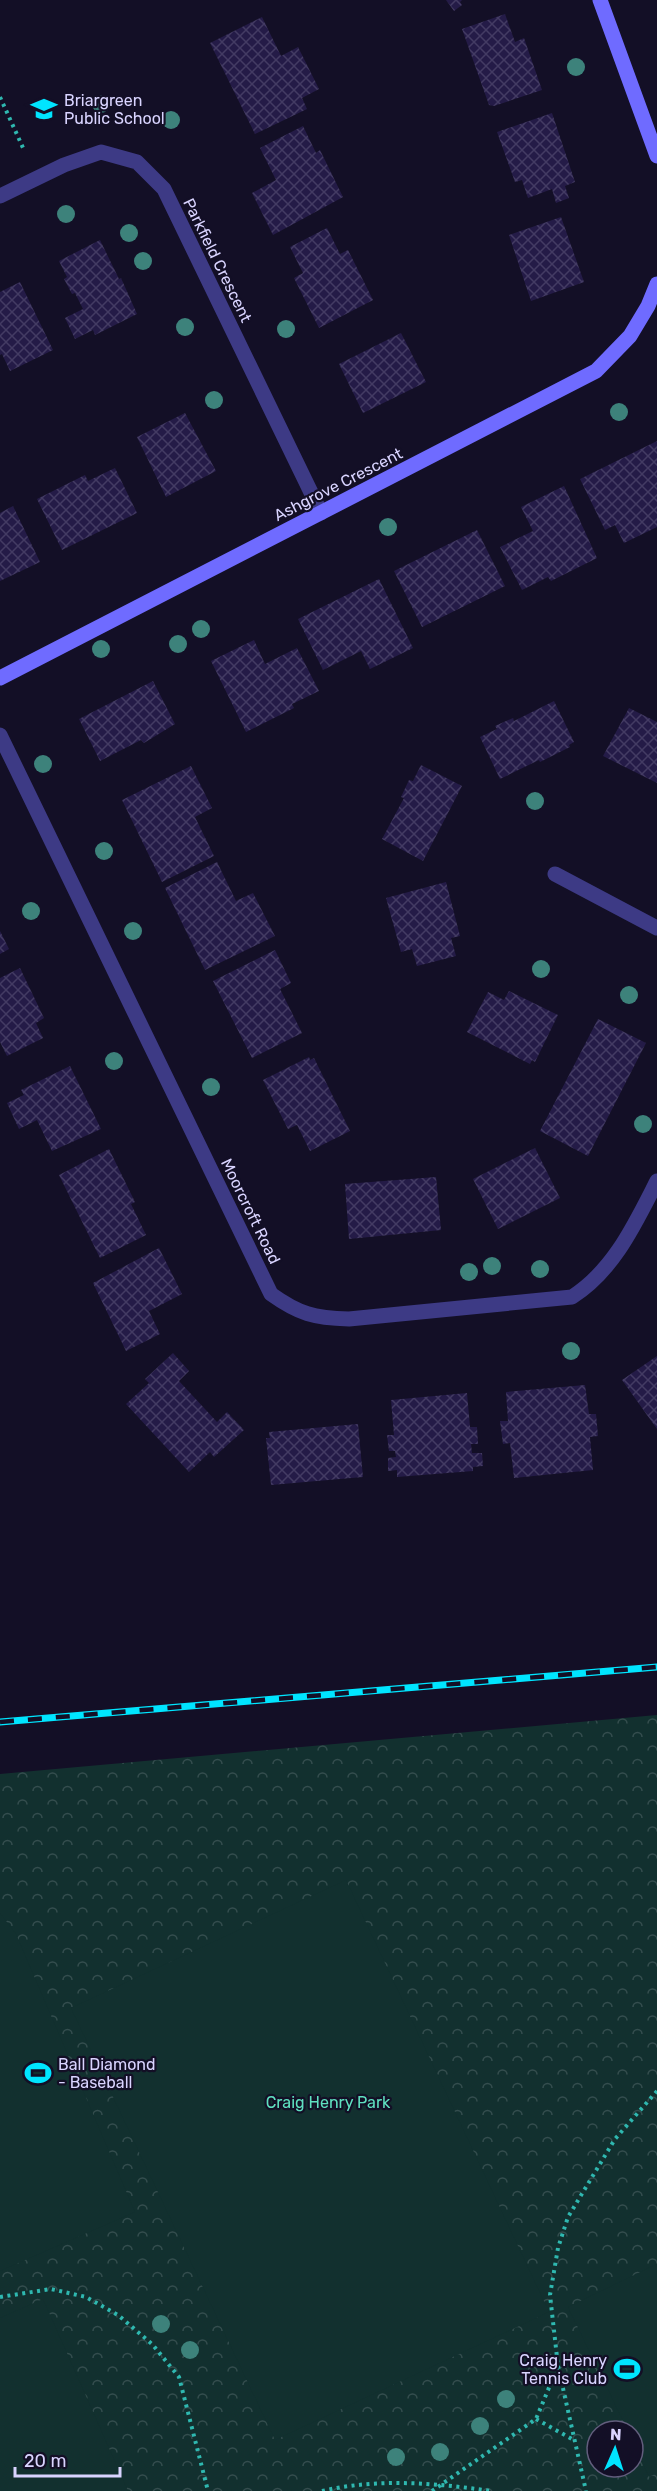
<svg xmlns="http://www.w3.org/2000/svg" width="657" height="2491" viewBox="0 0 657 2491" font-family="Rubik,sans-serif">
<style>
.park{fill:url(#park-crowns);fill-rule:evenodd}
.pitch{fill:#12302f}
.building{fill:url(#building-cross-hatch)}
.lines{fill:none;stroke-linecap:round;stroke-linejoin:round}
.path{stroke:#2fb8b0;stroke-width:4;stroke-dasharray:3 4.5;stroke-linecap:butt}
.street{stroke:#3d3a85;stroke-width:15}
.secondary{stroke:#6f6bff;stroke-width:15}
.rail-casing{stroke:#00e5ff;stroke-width:7}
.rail{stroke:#130f26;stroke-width:4.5;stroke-dasharray:14;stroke-linecap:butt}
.tree{fill:#3d827b}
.labels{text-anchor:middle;stroke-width:4.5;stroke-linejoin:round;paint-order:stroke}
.poi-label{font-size:16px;fill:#d9d4ff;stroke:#130f26;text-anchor:start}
.street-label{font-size:16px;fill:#d9d4ff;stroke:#130f26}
.park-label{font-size:16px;fill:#5fe0c0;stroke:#130f26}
</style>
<defs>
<pattern id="park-crowns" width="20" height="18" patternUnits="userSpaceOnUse" patternTransform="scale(1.5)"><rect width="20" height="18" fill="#12302f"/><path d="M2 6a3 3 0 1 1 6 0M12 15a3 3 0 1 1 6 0" fill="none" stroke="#344d4e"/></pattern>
<pattern id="building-cross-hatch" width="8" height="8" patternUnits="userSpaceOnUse" patternTransform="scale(1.5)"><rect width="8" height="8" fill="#241b47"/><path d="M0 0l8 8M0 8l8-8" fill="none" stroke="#433b63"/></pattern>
</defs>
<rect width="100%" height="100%" fill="#130f26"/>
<path class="park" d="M657,1715v776h-657v-717zM597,2431h36v36h-36z"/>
<path class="pitch" d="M346,1880l203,432 -274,128 -204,-432z
M0,1913l16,21 119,278 -135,59z
M657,2264v209l-8,4 -16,-35v-11h-5l-60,-124z
M43,2299l85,192h-128v-173z"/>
<path class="building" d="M446,0h16l-2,2 2,3 -8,6z
M505,14l10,28 9,-4 18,52 -48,16 -5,-1 -27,-76z
M262,17l19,39 17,-9 21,42 -17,9 5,11 -52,25 -45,-91z
M552,113l23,69 -10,4 4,12 -13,5 -4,-14 -24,9 -6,-18 -7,2 -18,-50z
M303,126l13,27 4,-3 23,47 -70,38 -21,-42 24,-13 -16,-32z
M561,217l23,65 -53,19 -22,-66z
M327,228l13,26 8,-4 25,50 -54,28 -25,-50 9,-5 -13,-26z
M100,240l19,39 2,-1 16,36 -42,21 -2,-5 -18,9 -10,-21 18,-9 -8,-16 -3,1 -8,-15 3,-2 -8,-16z
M20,282l33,68 -43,21 -8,-17 -2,1v-63z
M401,333l25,49 -63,31 -24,-49z
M185,413l31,58 -50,26 -29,-60z
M657,441v86l-33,16 -9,-18 -10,5 -25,-51z
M115,468l22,45 -75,37 -25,-51 48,-24 3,6z
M564,486l33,72 -46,23 -3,-4 -26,13 -22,-43 33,-16 -12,-24z
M13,506l27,56 -40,19v-68z
M477,530l28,56 -83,41 -28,-56z
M379,579l34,69 -43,21 -9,-18 -38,19 -25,-51z
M254,640l11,24 32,-16 22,43 -27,13 2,4 -48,24 -35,-71z
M153,681l22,43 -31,19 -3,-3 -41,21 -21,-42z
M554,701l20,41 -5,3 1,2 -30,15 -1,-2 -39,19 -20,-42 17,-8 -2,-3 18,-8 1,3z
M629,708l28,14v61l-54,-27z
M421,765l41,21 -39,75 -41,-22 22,-41 -3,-1 8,-17 4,1z
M191,766l21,42 -17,9 19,39 -52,26 -40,-82z
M217,862l19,39 17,-8 22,43 -70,34 -40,-82z
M446,882l14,54 -9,2 5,18 -39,10 -5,-17 -11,3 -15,-54z
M0,931l9,18 -9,5z
M275,950l16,33 -11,6 22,44 -50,25 -39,-77z
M20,968l24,50 -8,5 7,15 -36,18 -7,-14v-64z
M509,991l49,24 -23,47 -3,-2 -2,4 -63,-32 21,-40 16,8z
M598,1019l48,24 -58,113 -48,-25z
M309,1057l1,3 4,-2 36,73 -40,20 -13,-26 -9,4 -25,-49z
M70,1066l31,63 -49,22 -15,-31 -18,9 -12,-26 17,-8 -3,-5z
M535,1148l25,50 -62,31 -25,-50z
M109,1149l26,53 -4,2 15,31 -46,23 -41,-83z
M436,1177l5,53 -92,9 -4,-55z
M159,1248l23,46 -33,17 11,23 -34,17 -33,-68z
M173,1353l16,18 -10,10 38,41 10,-10 17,18 -30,27 -4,-5 -21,20 -63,-68 23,-21 -4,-4z
M657,1356v73l-35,-49z
M585,1385l4,29h7l2,22 -8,1 3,33 -79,8 -4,-35 -7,1 -3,-23h8l-2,-29z
M467,1393l3,34h7l1,17h-7l1,9h10l1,13 -10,1v4l-76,6v-7l-9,1v-13l8,-1 -1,-6h-6l-2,-16h7l-3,-35z
M358,1424l5,53 -92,8 -5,-47h4l-1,-6z"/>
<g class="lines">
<path class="path" d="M0,97l24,53
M0,2297l51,-8 35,8 32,18 34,29 27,33 29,114
M558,2366l28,125
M536,2419l36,20
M322,2491c56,-13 114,-8 169,0
M432,2491l104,-72 22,-53 -8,-71 8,-47 10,-31 47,-78 42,-48"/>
<path class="street" d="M0,196l64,-31 37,-13 36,10 27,27 157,324
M0,735l271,559c28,20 43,24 78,25l223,-22c42,-27 63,-73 85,-116
M555,874l102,54"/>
<path class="secondary" d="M600,0l57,156
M0,678l596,-307 34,-35 18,-30 9,-22"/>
<g class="rail-casing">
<path id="rail" d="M0,1722l657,-55"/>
</g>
<use href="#rail" class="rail"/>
</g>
<g class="tree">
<circle cx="576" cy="67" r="9"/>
<circle cx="101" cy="104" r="9"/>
<circle cx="171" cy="120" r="9"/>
<circle cx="66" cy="214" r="9"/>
<circle cx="129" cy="233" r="9"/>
<circle cx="143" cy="261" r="9"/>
<circle cx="185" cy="327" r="9"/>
<circle cx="286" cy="329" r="9"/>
<circle cx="214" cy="400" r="9"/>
<circle cx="619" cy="412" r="9"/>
<circle cx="388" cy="527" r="9"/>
<circle cx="201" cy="629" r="9"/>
<circle cx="178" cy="644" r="9"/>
<circle cx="101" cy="649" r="9"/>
<circle cx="43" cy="764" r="9"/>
<circle cx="535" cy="801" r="9"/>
<circle cx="104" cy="851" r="9"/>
<circle cx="31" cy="911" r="9"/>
<circle cx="133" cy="931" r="9"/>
<circle cx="541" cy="969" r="9"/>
<circle cx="629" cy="995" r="9"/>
<circle cx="114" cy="1061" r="9"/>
<circle cx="211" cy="1087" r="9"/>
<circle cx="643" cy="1124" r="9"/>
<circle cx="492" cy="1266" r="9"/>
<circle cx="540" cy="1269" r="9"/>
<circle cx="469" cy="1272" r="9"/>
<circle cx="571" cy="1351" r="9"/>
<circle cx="161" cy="2324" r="9"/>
<circle cx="190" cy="2350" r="9"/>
<circle cx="506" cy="2399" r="9"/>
<circle cx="480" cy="2426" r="9"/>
<circle cx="440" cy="2452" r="9"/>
<circle cx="396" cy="2457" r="9"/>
</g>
<defs>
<g id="school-bare" transform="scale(2.07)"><path d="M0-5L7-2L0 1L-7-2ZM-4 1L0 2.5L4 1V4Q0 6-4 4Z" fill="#00e5ff" stroke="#130f26" stroke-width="2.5" paint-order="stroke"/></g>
<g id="stadium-bare" transform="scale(2.07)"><path d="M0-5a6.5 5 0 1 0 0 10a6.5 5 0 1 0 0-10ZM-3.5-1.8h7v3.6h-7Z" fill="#00e5ff" stroke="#130f26" stroke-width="2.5" paint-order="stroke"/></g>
</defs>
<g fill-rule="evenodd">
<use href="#school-bare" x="44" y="109"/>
<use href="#stadium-bare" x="38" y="2073"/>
<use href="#stadium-bare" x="627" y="2369"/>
</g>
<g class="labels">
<g class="poi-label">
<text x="64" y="106">Briargreen<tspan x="64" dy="18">Public School</tspan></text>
<text x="58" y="2070">Ball Diamond<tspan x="58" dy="18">- Baseball</tspan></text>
<text x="607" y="2366" text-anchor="end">Craig Henry<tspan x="607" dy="18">Tennis Club</tspan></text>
</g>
<g class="street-label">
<text transform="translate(218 260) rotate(64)" y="6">Parkfield Crescent</text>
<text transform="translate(338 484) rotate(-27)" y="6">Ashgrove Crescent</text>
<text transform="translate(251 1211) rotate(64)" y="6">Moorcroft Road</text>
</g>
<g class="park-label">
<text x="328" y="2108">Craig Henry Park</text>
</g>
</g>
<g transform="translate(615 2449) rotate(3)"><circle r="28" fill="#130f26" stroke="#625e7d" stroke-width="1.5"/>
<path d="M0-4.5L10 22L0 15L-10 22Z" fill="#00e5ff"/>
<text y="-9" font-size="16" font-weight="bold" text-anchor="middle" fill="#d9d4ff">N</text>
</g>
<path d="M15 2467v9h105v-9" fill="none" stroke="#d9d4ff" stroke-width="3"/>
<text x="24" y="2467" font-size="18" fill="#d9d4ff" stroke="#130f26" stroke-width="4.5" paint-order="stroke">20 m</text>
</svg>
